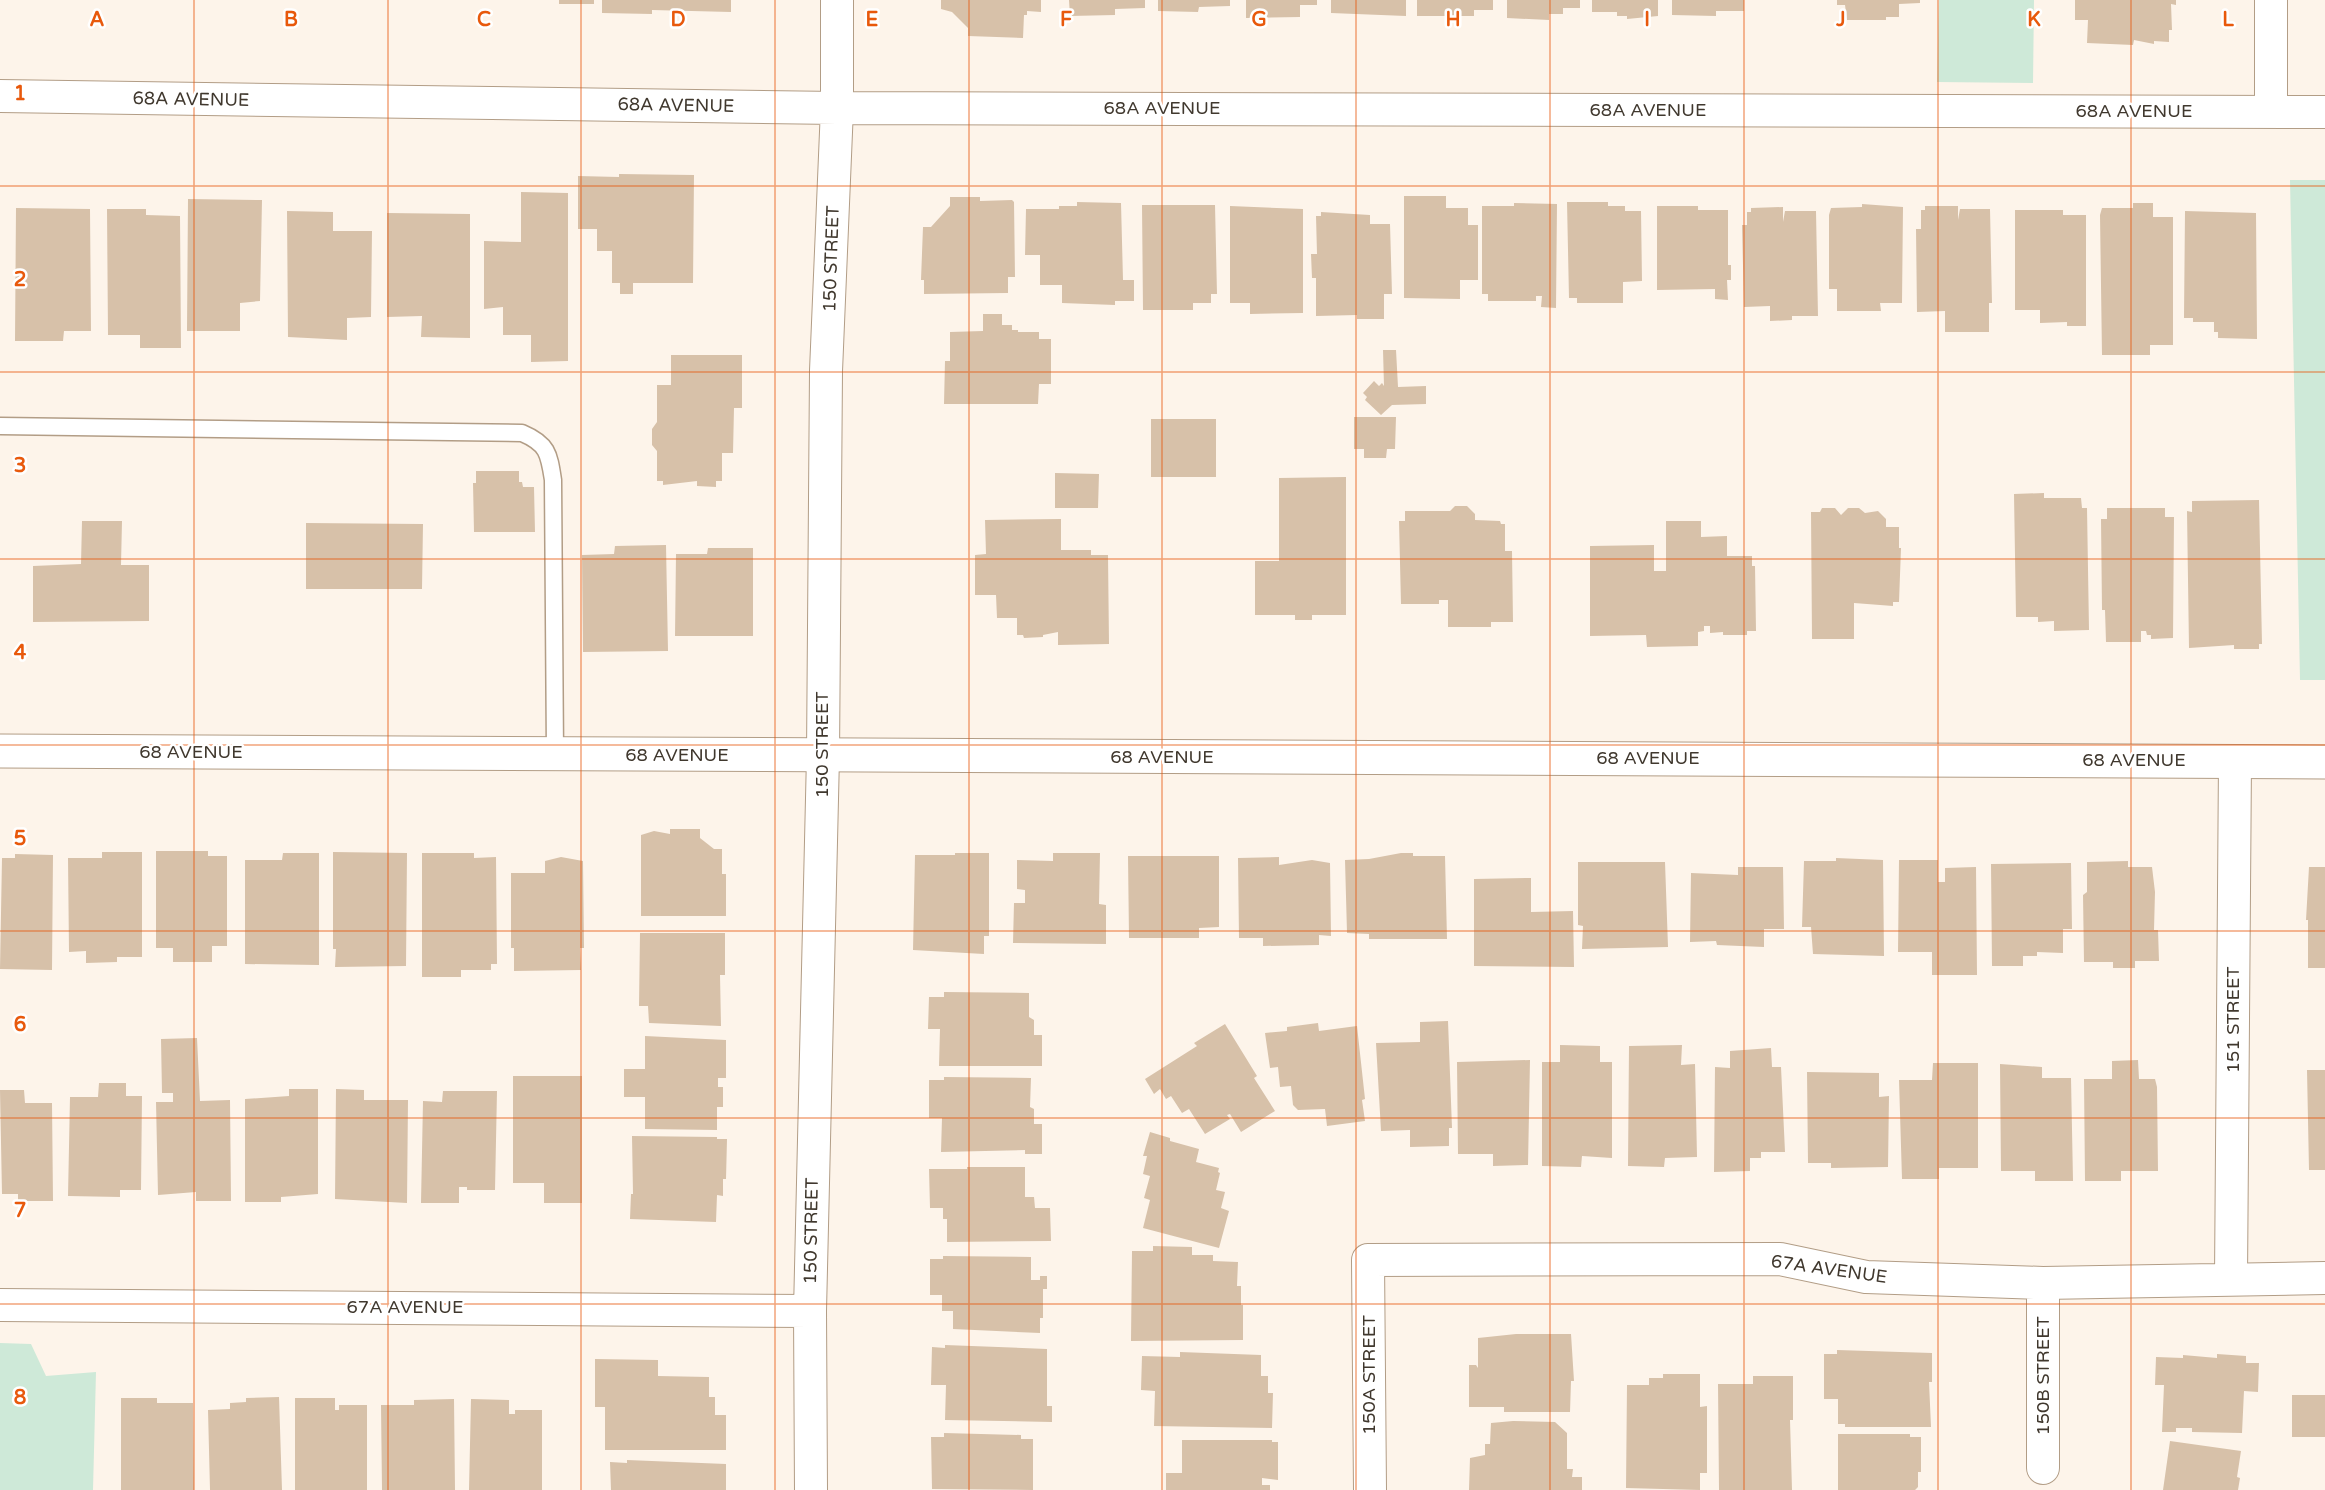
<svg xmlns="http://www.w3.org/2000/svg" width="2325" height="1490" viewBox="0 0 2325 1490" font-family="'Varela Round',sans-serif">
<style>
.green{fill:#cee9d8}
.building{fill:#d7c1a9}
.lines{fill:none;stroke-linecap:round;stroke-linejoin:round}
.lane-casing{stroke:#b29d86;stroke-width:19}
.street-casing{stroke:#b29d86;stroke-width:34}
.secondary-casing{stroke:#b29d86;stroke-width:35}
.lane{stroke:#fff;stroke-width:16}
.street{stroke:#fff;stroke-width:32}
.secondary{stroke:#fff;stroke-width:33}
.grid{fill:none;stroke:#e8590c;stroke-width:1.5;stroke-opacity:0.55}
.labels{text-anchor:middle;stroke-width:5;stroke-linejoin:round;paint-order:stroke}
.street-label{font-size:18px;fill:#40382e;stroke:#fff}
.grid-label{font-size:20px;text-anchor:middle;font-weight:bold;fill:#e8590c;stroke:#fff;stroke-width:5;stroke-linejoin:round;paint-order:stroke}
</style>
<rect width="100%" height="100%" fill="#fdf4ea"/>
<path class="green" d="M1939,0h95l-1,83 -96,-1z
M2290,180h35v500h-25z
M0,1343l31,1 15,32 50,-4 -3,118h-93z"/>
<path class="building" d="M559,0h35v4h-35z
M602,0h129v12l-79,-2v4l-50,-1z
M941,0h100v12l-14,-1v4h-3l-1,23 -55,-2v-8l-16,-16 -11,-3z
M1069,0h76v8l-30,1v6l-45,1z
M1158,0h72v6l-31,1 -1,5 -40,-1z
M1246,0h71v5h-17v12l-54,1z
M1331,0h75v16l-75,-3z
M1417,0h76v10h-19v6h-57z
M1507,0h73v8h-17v6h-14v6l-42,-2z
M1592,0h66v16l-31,3v-3h-10v-4h-25z
M1672,0h72v11h-28v5l-44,-1z
M1837,0h83v3l-21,1v13h-13v3h-39l-2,-15h-8z
M2075,0h101v5l-5,-1 1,26h-3v12l-15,-1v3l-20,-4 -1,5 -46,-2 1,-23h-13z
M619,174l75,1 -1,108h-60v11h-13v-11h-8v-32h-15v-22h-19v-53l41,1z
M521,192l47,1v168l-37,1v-27h-28v-28l-19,2v-68l37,1z
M1404,196h42v12h22v17h10v55h-18v19l-56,-1z
M950,197h30v4l32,-1 2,2 1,75h-7v16l-84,1v-14h-3l2,-53h8l19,-21z
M188,199l74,1 -2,101 -20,2v28h-53z
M1077,202l44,1 2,77h11v21h-19v4l-53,-2v-18h-22v-30h-15l1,-46h33v-3h18z
M1567,202h41v4h17v5h16l1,70 -19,1v21h-46v-5h-8z
M1514,203l43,1 -1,104 -15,-1 1,-11h-6v5h-48v-7h-6v-88h32z
M2133,203h20v14h20v128h-23v10h-48l-2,-140 2,-7h31z
M1862,204l41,3 -1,96h-22l1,8h-44v-22h-8v-74l2,-7 31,-1z
M1142,205h73l2,89h-6v9h-18v7h-50z
M1230,206l73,3v104l-53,1v-11h-20z
M1657,206h41v4h30v55h3v15h-4l1,20 -13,-1v-10l-58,1z
M1925,206h33v14l2,-11h30l2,94h-3v29h-44v-21l-28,1 -1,-83h5v-19h4z
M1783,207v15l2,-11h31l2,105h-26v4l-22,1v-15l-26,1 -2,-82h5v-13h4v-4z
M16,208l74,1 1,122h-27l-1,10h-48z
M107,209h39v6l34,1 1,132h-41v-13h-32z
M2015,210h48v5h23v111h-19v-4l-27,1v-13h-25z
M287,211l46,1v19h39l-1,86 -24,1v22l-59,-3z
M2185,211l71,2 1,126 -39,-1v-6h-4v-10h-21v-4h-9z
M1321,212l49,3v9h20l2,70h-8v25h-27v-4l-41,1v-38h-4l-1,-24h6l-1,-38h5z
M387,213l83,1v124l-49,-1 1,-21 -35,1z
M983,314h19v11h10v5h6v2h21v7h12v45h-12l-1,20h-94l1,-43h5v-29l33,-1z
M1383,350h13l2,37 28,-1v18l-34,1 -11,10 -16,-15 2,-3 -4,-4 11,-12 5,5 3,-3 2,3z
M671,355h71v53h-8l-1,45h-11v28h-6v6l-19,-1v-5l-34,4v-4h-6v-30l-5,-6v-16l5,-7v-37h14z
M1354,417h42l-1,32h-8l-1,9h-22v-9h-10z
M1151,419h65v58h-65z
M476,471h43v11h3l1,5h11l1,45h-61l-1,-49h3z
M1055,473l44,1 -1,34h-43z
M1346,477v138h-34v5h-17v-5h-40v-54h24v-83z
M2044,493v5h37l1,10h5l2,122 -35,1v-10l-16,1v-5h-22l-2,-123z
M2259,500l3,144h-3v5h-25v-4l-45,3 -2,-137 5,1v-11z
M1455,506h12l8,8v6l25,1 1,3h4v27h7l1,71h-22v5h-43v-27h-9v4h-38l-2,-83h6v-10h45z
M1822,508h13l6,7 7,-7h11l6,5 13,-2 8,8v8h13v21h2l-2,54h-6v4l-39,-3v36h-42l-1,-127h9z
M2107,508h58v9h9l-1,121 -22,1v-4h-4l-1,-4h-5v11h-35l-1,-32h-3l-1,-91h6z
M1061,519v31h30v5h17l1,89 -51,1v-13l-15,3v2l-19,1 -1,-3h-6v-17h-20l-1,-23h-21v-40l11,-1 -1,-34z
M82,521h40l-1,44h28v56l-116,1v-56l48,-2z
M1666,521h35v16l26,-1v20h25v10h3l1,65h-9v4h-24v-3l-13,1v-7h-6v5l-6,1v14l-51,1 -1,-12 -56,1v-90l64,-1v26h12z
M306,523l117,1 -1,65h-116z
M666,545l2,106 -85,1 -1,-97 32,-1 1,-8z
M708,548h45v88h-78l1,-82h31z
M670,829h30v9l14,11h8v25h4v42h-85v-81l13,-4 16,3z
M156,851h52v5h19v90h-15v16h-39v-14h-17z
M102,852h40v105h-25v5l-31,1v-12l-17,1 -1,-94h34z
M333,852l74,1 -1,113 -71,1 1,-18h-3z
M283,853h36v112l-74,-1v-104h37z
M422,853h52v5l22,-1 1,107h-6v6h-30v7h-39z
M955,853h34v83h-5v18l-71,-4 2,-95h40z
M1053,853h47l-1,51 7,1v39l-93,-1 1,-40h11v-13l-8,-1v-29l36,1z
M1401,853h12v3h32l2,83h-78v-5l-22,-1 -2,-73 24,-1z
M15,854l38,1 -1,115 -52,-1 2,-111h13z
M1128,856h91v71l-20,1v10h-70z
M561,857l22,4 1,87h-4l1,22 -67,1v-23h-3v-75h34v-12z
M1279,857v8l33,-5 18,3 1,73 -12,-1v10l-56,1v-8h-24l-1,-80z
M1836,858l47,2 1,96 -71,-2 -2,-27h-9l2,-66h32z
M1899,860h39v22h7v-14l31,-1 1,108h-45v-23h-34z
M2128,861v6h24l3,25 -1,38h4l1,31h-24v7h-22v-6h-29l-1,-67 4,-3v-30z
M1578,862h87l3,85 -86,2 1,-23 -5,-1z
M2071,863l1,66h-9v24l-26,-1v4h-14v10h-31l-1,-102z
M1738,867h45l1,62h-20v18l-47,-2 -1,-4 -26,1 1,-69 47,2z
M2309,867h16v101h-17v-48h-2z
M1531,878v34l42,-1 1,56 -100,-1v-87z
M640,933h85v42h-5l1,51 -72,-3 -1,-17h-9z
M944,992l85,1v24l5,3v15h8v31h-103l1,-37h-12l1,-32h15z
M1448,1021l4,107h-3v18l-39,1v-17l-29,1 -5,-88 44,-1v-20z
M1318,1023l1,8 38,-5 8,73 -3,1 3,21 -38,5 -2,-17 -27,1 -5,-5 -2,-19 -11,1 -2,-20 -8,1 -5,-35 22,-2v-4z
M1225,1024l32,52 -3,2 21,33 -34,21 -11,-18 -3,1 3,4 -25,15 -16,-25 -7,4 -11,-17 -5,3 -6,-10 -6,5 -9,-15 52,-33 -3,-3z
M645,1036l81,4v38h-8v9h5v20h-6v23l-72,-1v-32h-21v-28h21z
M197,1038l3,63 30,-1 1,101h-35v-9l-38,3 -2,-93h17v-9h-11l-1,-54z
M1560,1045l40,1v16h12v96l-30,-2 -1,11 -39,-1v-104h18z
M1682,1045l-1,20 14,-1 2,93 -32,1 -1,9 -36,-1 1,-120z
M1771,1048l1,19h9l4,85h-24v6h-11v13l-36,1 1,-105 15,1v-17z
M1530,1060l-2,105 -35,1v-12h-35l-1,-92z
M2138,1060l1,19h16l2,8 1,84h-37v10h-36l-1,-102h28v-18z
M1933,1063h45v105h-39v11h-37l-3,-99h33z
M2000,1064l42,3v11h29l2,103h-38v-10h-34z
M2307,1070h18v100h-16z
M1807,1072l72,1v24l10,-1 -1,71 -57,1v-5h-23z
M513,1076h69v127h-38v-20h-31z
M944,1077l87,1 -1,29 4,2v15h8v30h-17v-4l-84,2 1,-34h-13v-38h15z
M99,1083h27v13h16l-1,94h-21v7l-52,-1 2,-99h28z
M289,1089h29v105l-37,3v5h-36v-103l44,-3z
M336,1089l28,1v10h44l-1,103 -72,-4z
M0,1090h24l1,13h27l1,98h-35v-7h-16z
M443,1091h54l-2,99h-28v-3h-8v16h-38l2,-102 19,1z
M1150,1132l20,6v3l29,8 -3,13 23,6 -1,4 2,1 -4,17 9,2 -4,16 8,3 -10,37 -76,-20 7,-28 -6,-2 6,-22 -7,-2 4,-18h-4z
M632,1136l85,1v2h10l-1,40h-3v17l-6,-1 -1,27 -86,-3 1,-25h2z
M967,1167h58v30h9l1,11h15l1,33 -104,1v-23h-4v-11h-13l-1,-39h38z
M1153,1246l39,1v8h21v6l25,1 -1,24h4v19h2v35l-112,1 1,-90h21z
M943,1256l88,1v23h9v-4h7v13h-4v29h-3v15l-87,-4v-18h-11v-16h-12v-36h13z
M1516,1334h55l3,47h-3l-1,31h-66v-5h-35v-42h7l2,3v-30z
M945,1345l102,4v57h5v16l-107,-2 1,-35h-15l1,-38 13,1z
M1837,1350l95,3v29h-3l2,45h-86v-3h-7v-25h-14v-45h13z
M1180,1352l81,3v21h7v17h5l-1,35 -118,-2 1,-35 -14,-1 1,-34 38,1z
M2217,1354l29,2v7h13l-1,29 -14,-1 -2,42 -50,-1v-4h-16v4h-14l2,-47h-9l1,-28 27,1v-3l34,3z
M595,1359l63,1v16l51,1v20h6v18h11v35h-121v-43h-10z
M1663,1374h37v33l7,-1v67h-7v17l-74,-2 1,-103h22v-7h14z
M1753,1376h40v44h-3l2,70h-73l-1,-106h35z
M2292,1395h33v42h-33z
M279,1397l3,93h-72l-2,-80 22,-1v-6l16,-1v-4z
M121,1398h36v5h36l1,87h-73z
M295,1398h40v12h4v-5h28v85h-72z
M454,1399l1,91h-73l-1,-85h33v-5z
M471,1399l38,1v14h6v-4h27v80h-73z
M1513,1421l42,1 12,11v36h6l-1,8h10v13h-113l1,-32 15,-3v-11h5l1,-21z
M944,1433l77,2v4h12v51l-101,-1 -1,-52h13z
M1838,1434h72v3h11v35h-3v15l-3,3h-77z
M1182,1440h90v2h6v38l-16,-2v7h8v5h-104v-17h16z
M2170,1441l71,10 -4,26 3,1 -2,12h-75z
M627,1460l99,4v26h-115l-1,-28 17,1z"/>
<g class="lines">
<g class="lane-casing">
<path id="lane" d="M0,426l522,7c26,11 27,21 31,47l2,274"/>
</g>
<g class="street-casing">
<path id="street" d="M2271,0v112
M0,96l837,12 1488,4
M2231,1279l4,-518
M2043,1283v185
M0,1305l810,6
M811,1490l-1,-179 13,-555 3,-385 11,-263v-108
M1370,1490l-2,-230 412,-1 86,18 177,6 282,-5"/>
</g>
<g class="secondary-casing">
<path id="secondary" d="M0,751l2325,11"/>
</g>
<use href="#lane" class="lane"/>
<use href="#street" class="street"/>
<use href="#secondary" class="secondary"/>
</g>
<path class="grid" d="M194,0v1490M388,0v1490M581,0v1490M775,0v1490M969,0v1490M1162,0v1490M1356,0v1490M1550,0v1490M1744,0v1490M1938,0v1490M2131,0v1490M0,186h2325M0,372h2325M0,559h2325M0,745h2325M0,931h2325M0,1118h2325M0,1304h2325"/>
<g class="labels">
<g class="street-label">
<text transform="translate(191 99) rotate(1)" y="6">68A AVENUE</text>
<text transform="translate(676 105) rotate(1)" y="6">68A AVENUE</text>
<text x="1162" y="114">68A AVENUE</text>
<text x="1648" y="116">68A AVENUE</text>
<text x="2134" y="117">68A AVENUE</text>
<text transform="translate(831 259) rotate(-88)" y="6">150 STREET</text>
<text transform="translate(822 745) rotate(-90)" y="6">150 STREET</text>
<text x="191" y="758">68 AVENUE</text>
<text x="677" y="761">68 AVENUE</text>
<text x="1162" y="763">68 AVENUE</text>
<text x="1648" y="764">68 AVENUE</text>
<text x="2134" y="766">68 AVENUE</text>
<text transform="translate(2233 1020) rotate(-90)" y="6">151 STREET</text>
<text transform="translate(811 1231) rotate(-89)" y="6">150 STREET</text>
<text transform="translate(1829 1269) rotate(8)" y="6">67A AVENUE</text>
<text x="405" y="1313">67A AVENUE</text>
<text transform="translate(1369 1375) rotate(-90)" y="6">150A STREET</text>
<text transform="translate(2043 1376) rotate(-90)" y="6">150B STREET</text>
</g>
</g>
<g class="grid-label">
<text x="97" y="26">A</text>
<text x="291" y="26">B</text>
<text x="484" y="26">C</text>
<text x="678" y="26">D</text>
<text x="872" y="26">E</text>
<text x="1066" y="26">F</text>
<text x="1259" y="26">G</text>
<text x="1453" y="26">H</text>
<text x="1647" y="26">I</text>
<text x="1841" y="26">J</text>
<text x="2034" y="26">K</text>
<text x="2228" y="26">L</text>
<text x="20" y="100">1</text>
<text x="20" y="286">2</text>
<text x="20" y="472">3</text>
<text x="20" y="659">4</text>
<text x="20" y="845">5</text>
<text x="20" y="1031">6</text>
<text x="20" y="1217">7</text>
<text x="20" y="1404">8</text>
</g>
</svg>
